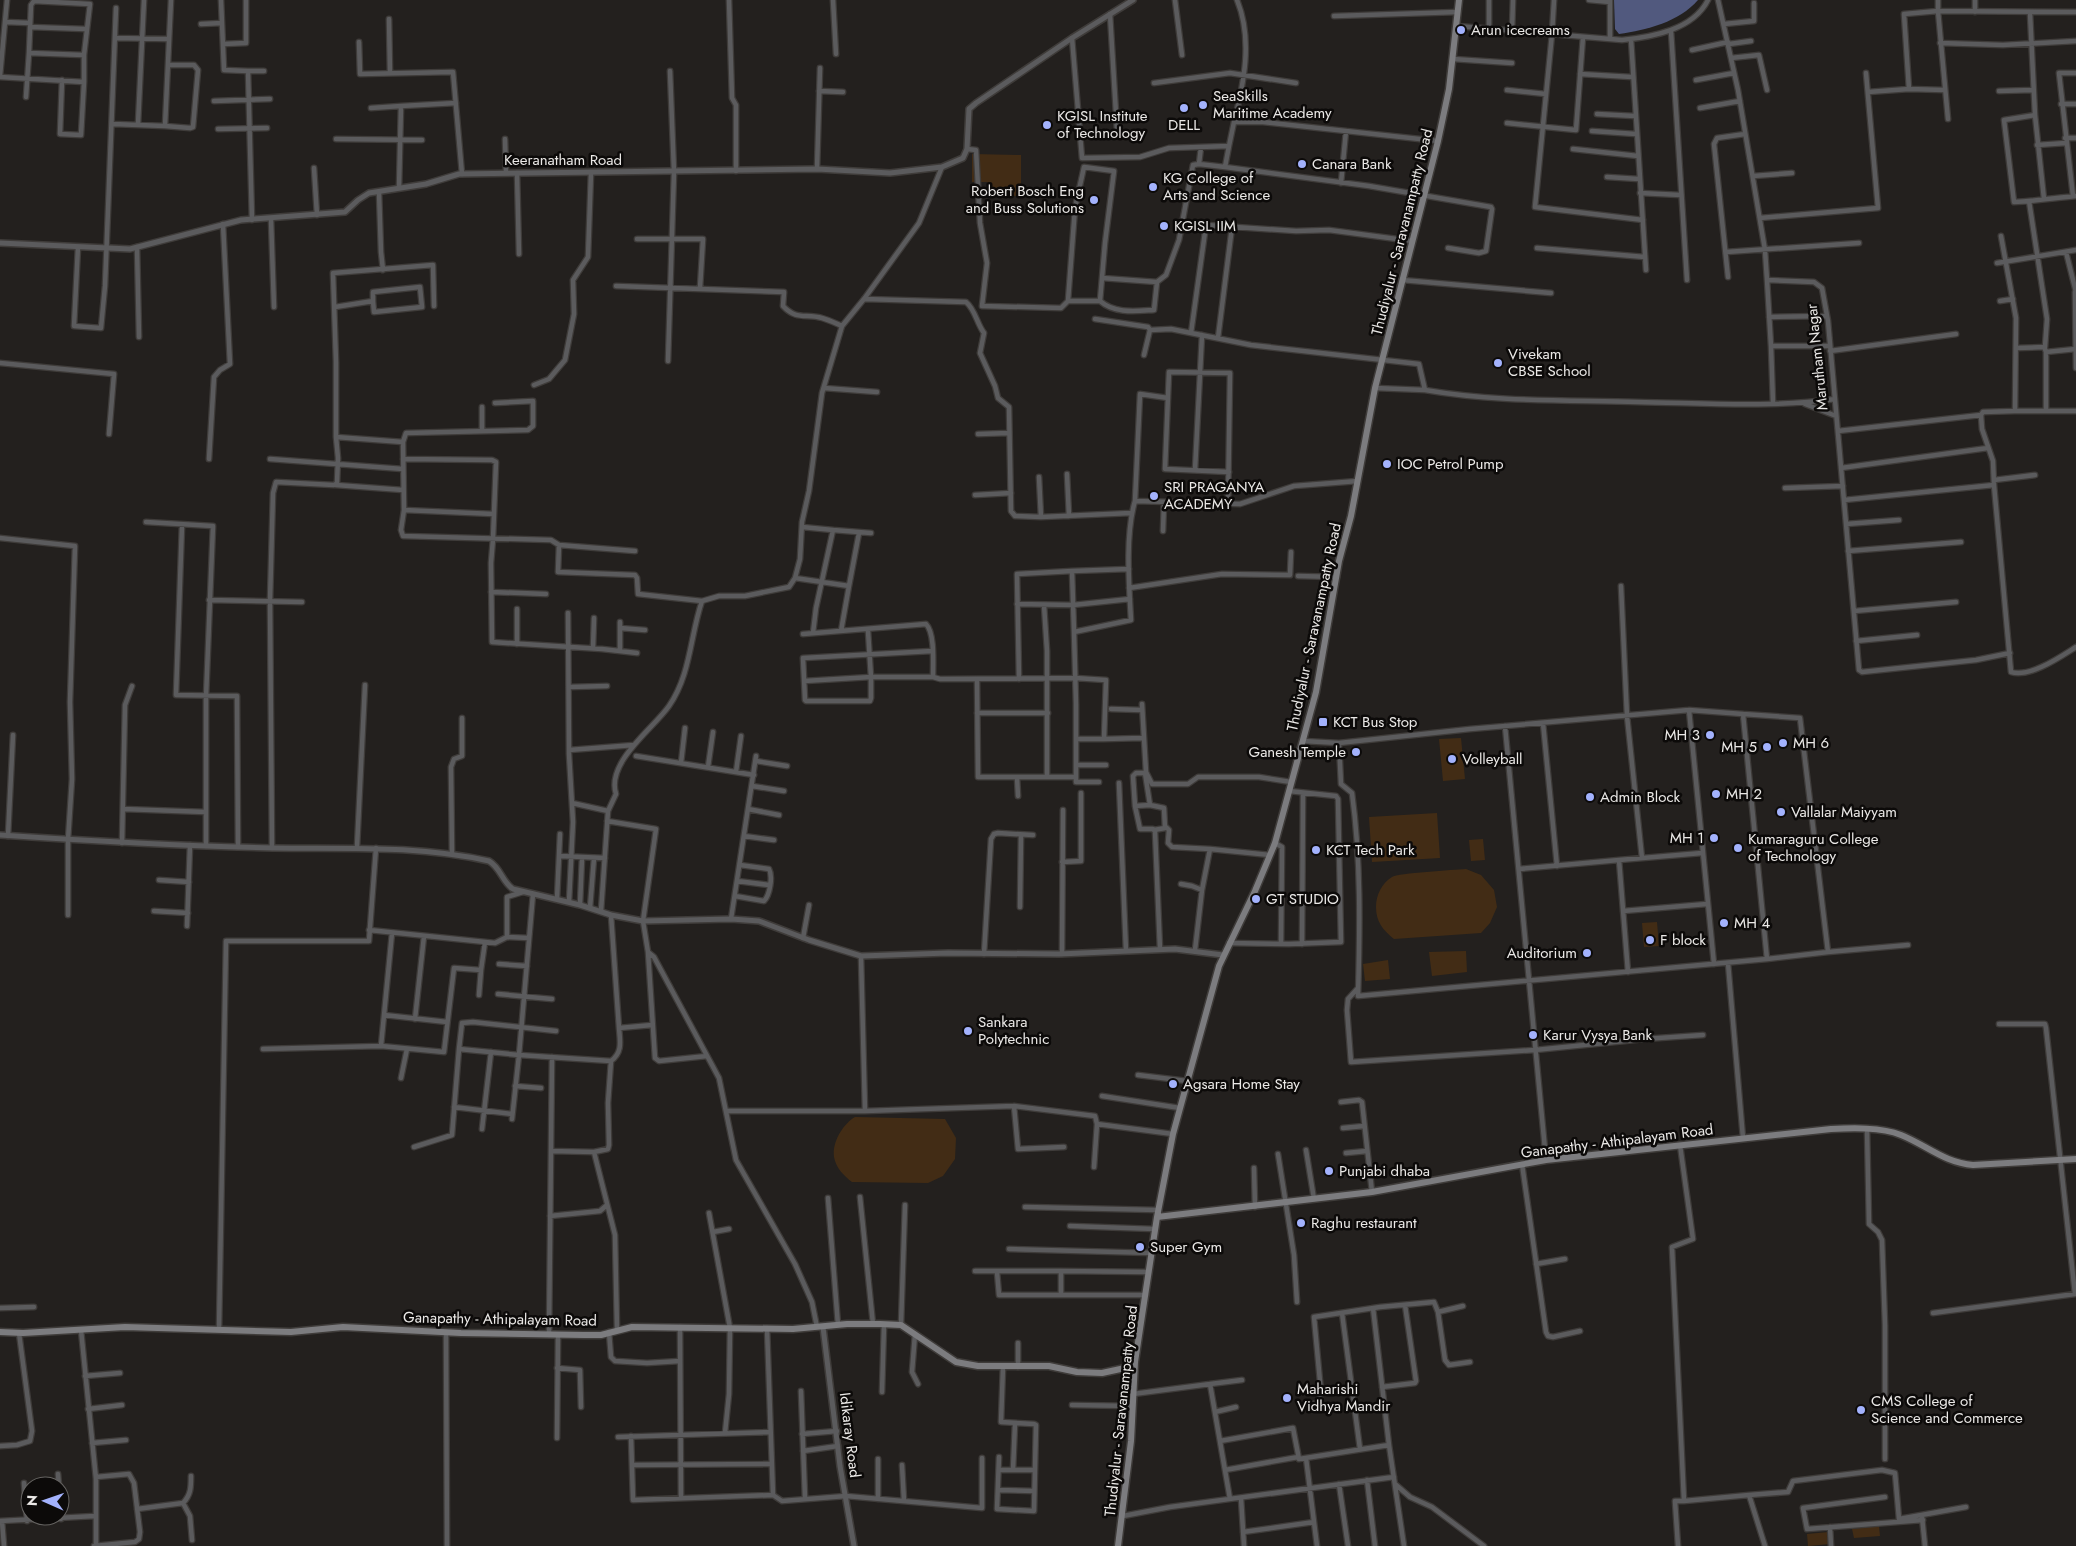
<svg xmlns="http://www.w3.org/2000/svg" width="2076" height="1546" viewBox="0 0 2076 1546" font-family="Jost,sans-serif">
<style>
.green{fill:#422c15}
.water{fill:#51597e}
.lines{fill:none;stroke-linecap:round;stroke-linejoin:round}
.minor-casing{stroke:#3f3c3a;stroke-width:7}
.tertiary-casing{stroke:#3f3c3a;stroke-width:8}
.secondary-casing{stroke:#3f3c3a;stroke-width:9}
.minor{stroke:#5b5b5d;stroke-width:4.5}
.tertiary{stroke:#5b5b5d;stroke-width:5}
.secondary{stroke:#7c7c7f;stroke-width:6}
.poi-dot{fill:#a3b2fd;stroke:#0c0a09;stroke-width:2}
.labels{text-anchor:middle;stroke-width:5;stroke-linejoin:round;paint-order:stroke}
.poi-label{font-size:15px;fill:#eae8e6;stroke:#0c0a09;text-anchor:start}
.street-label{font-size:15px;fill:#eae8e6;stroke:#0c0a09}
</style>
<rect width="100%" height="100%" fill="#23201e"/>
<path class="green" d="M972,154l49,1v41l-34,-1v-13h-15z
M1461,738l4,41 -22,2 -4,-42z
M1437,813l3,45 -68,4 -3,-45z
M1483,839l2,21 -14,1 -2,-21z
M1466,869l15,6 13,15 3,17 -7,16 -9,10 -87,6c-11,-9 -18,-17 -18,-32 0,-12 6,-24 16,-30 6,-4 62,-7 74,-8z
M1657,922l2,24 -15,1 -2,-24z
M1466,951l1,21 -35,4 -3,-24z
M1388,960l2,19 -25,2 -2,-17z
M855,1117l90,2 11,19 -1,21 -12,17 -15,7 -76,-1c-8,-6 -16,-14 -18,-25 -2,-15 9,-33 21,-40z
M1879,1526l1,10 -26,2 -2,-9z
M1829,1532l1,12 -22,2 -1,-12z"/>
<path class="water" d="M1614,0h84c-19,22 -51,30 -79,34l-4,-5z"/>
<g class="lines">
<g class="minor-casing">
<path id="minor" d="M221,0l3,70 24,1 4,149
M729,0l3,98 4,7v66
M833,0l3,54
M1175,0l7,55
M1554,0l-2,34 -17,173 108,13
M1589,0l21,2
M1718,0l20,90 27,160 2,30 47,2 8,6 6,33 31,349 3,2 114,-12 34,-7
M1938,0v11l138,1
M1975,12v-12
M2030,13l5,102
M1110,14l7,116
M1334,16l124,-4
M389,19l1,54
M5,22l25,1
M201,24l21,-1
M1724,24l30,-3v-18
M1457,26l165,14c30,-3 71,-10 86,-40
M30,27l56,2
M1489,29v-29
M1512,31l1,-31
M1671,31l16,249
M115,38l53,1
M1072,38l10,120 58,-1 29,-9 60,-2 5,-24h29l175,19
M1610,39v-39
M1631,39l15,231
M359,42l1,32 93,-2 9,102
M1940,43l63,2 73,-4
M223,44l23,-1v-43
M1729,44l22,-3
M1692,50l36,-8
M29,53l2,-48 3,-4 56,3 -6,51
M1731,58l28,-3 8,35
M1453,59l59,4
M248,71h16
M1580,74l52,3
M0,76l7,-76
M0,77l84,5v-27l-55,-2 -3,44
M62,80l-2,54 21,1 3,-53
M1696,80l38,-7
M1154,83l76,-10 66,10
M1507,90l39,4
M1944,90l-35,-1 -5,-75 34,-3 10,108
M819,91l24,1
M1999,91l34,-1
M1868,92l41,-3
M214,101l56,-2
M2061,104h15
M371,108l30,-2
M1700,108l40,-7
M1597,114l38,2
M1234,122c10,-39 19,-83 3,-122
M1507,123l69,7 7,-93
M113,124l52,2 6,-126
M138,124l6,-124
M165,126l25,2 3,-1 5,-57 -4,-5h-26
M218,129l49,-1
M1592,131l44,3
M2065,138h11
M336,139l86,1
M505,139l1,34
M2037,145l29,-2
M967,149l9,1 4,73 7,40 -5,43 79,2 7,-7
M1573,149l65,7
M1199,164l2,-17
M1084,167l30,4 -9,72 -5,58h-32l7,-93z
M1225,167l144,19 122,21 1,2 -6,42 -7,2 -31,-5
M314,168l3,47
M817,169l3,-101
M517,173l2,81
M1753,176l39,-3
M1607,177l32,2
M1341,183l5,-52
M399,188l2,-82 55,-3
M379,192l2,60 2,18
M1640,193l41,2
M2073,196l-14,-123h17
M2044,199l-9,-84 -31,5 10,82c21,-1 41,-4 62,-6
M1760,218l118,-10 -12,-135
M271,219l3,88
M637,239h66l-3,49
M78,247l-4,79 27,2 4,-42 11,-278
M137,247l2,90
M1537,248l108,9
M1726,252l133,-9
M2066,252l10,40
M1997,263l79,-13
M1728,277l-14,-133 3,-6 28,-4
M1102,278l55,4
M1402,280l149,13
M1767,280l4,66h59
M616,286l168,6 -1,14c14,15 23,7 39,12 7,2 13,5 20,8
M2075,292l1,76
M864,299l102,3c9,7 11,22 18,31l-4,20 15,33 3,12 11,9 2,104 4,5 26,1 90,-4
M1100,301c15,13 36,10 54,9l3,-28 9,-7 13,-35 14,-75 6,-1 26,3 4,-21
M2000,301l13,-2
M335,307l38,-6 1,11 48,-5 -2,-20 -47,5v9
M1769,317l58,-1
M1095,319l53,8 2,3 21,-1 80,16 168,19 6,26c69,12 141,10 212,12 66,1 133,6 198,-3
M1191,333l15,-108 90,6 33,-1 83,11
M1218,338l14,-111
M1771,346l2,57
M2016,348l29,-1 2,-28 -18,-118
M2045,349l1,3 30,-3
M1830,351l126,-17
M2046,352v59
M1144,355l6,-25
M668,361l6,-189 -4,-101
M0,363l114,11 -5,60
M534,385l15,-6 16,-19 9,-46 -1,-34 15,-23 3,-84
M824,388l53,4
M1375,388l50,2
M495,403l38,-2v25l-5,4 -122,3 -3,9 1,68 -3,20 2,6 148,4 8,5 76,6
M1805,404l31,12
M482,407v23
M2015,411h61
M1838,431l143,-16 2,-3 32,-1 1,-93 -15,-82
M978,434l31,-1
M336,437l67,5
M209,459l5,-82 6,-7 10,-6 -7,-140
M270,459l133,10
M403,459l89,1 4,2 -3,77 -2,24 1,79 110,7 35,4
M1841,468l147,-20
M1195,470l7,-135
M1067,474l2,42
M1039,477l2,40
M1994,480l41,-5
M336,485l67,5
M1994,485l17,187c19,6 49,-15 65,-25
M1785,488l58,-2
M975,495l36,-2
M1844,500l150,-15 -1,-24 -11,-32 -1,-14
M1135,501l105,3 54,-18 64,-5
M1228,504l2,-131 -61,-1 -4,97 64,3
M404,510l90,4
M146,522l67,4 -7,171v149
M1846,524l53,-4
M182,525l-6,170 61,1 1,151
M802,527l31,3 -17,78 -3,25
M833,530l38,3
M1163,531l1,-29
M0,538l75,8 -5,156 2,77 -4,61v75
M559,545l-1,27 77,3 2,3 1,16 64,7
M1848,551l113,-9
M1129,569l-57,2 2,61 57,-12c-2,-35 -6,-85 4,-119l5,-107 28,4
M1298,576l39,1
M795,578l54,8 -8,45
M849,586l10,-53
M1621,586l6,130 15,142
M1129,588l93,-14 68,1 1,-23
M491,592l55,2
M209,600l93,2
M1017,604l56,1 57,-6
M1044,605l3,46v126
M1854,611l102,-9
M568,613l1,141 4,68 -4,80
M620,628l25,2
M868,631l3,46h62
M1074,632l2,72v78h23
M803,634l123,-10c9,9 7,39 7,53l7,2 135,-1 31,2 -2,59h-28
M1856,641l61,-6
M517,644v-35
M593,648l1,-30
M620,651v-29
M977,679l1,98h98
M1019,679l-2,-105 55,-3
M804,681l67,-4v21l-1,3h-64l-1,-1 -2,-42 129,-7
M569,687l38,-1
M1142,704l4,68 6,12h36l10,-7h61l32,5
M1111,709l31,1
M1689,710l25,254
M977,713h71
M1743,714l57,4 28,234 -61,7
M1543,723l14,143
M1505,726l41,434
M1104,739l38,-1
M1303,741l36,2 131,-14 219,-19 54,4 24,245 -409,37c2,-68 3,-136 -6,-203l-11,-9 -2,-41
M569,750l65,-5
M636,756l118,19
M756,761l31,5
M681,763l4,-35
M1076,765h30
M708,767l5,-35
M736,772l5,-36
M1017,777l1,19
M1119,783l7,168
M752,786l32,5
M572,803l36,8
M1135,806l15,-1
M123,809l83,3
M748,809l31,6
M607,821l49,8 -13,92 5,31 6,5 65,121 17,82 59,104 17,38 5,25
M1166,827l3,3 -1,13 4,4 38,2
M1154,830l11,-2 -1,-20 -14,-3 -5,-32h-9l-3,3 2,30 5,23h13l2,2 5,118
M8,836l5,-101
M744,836l30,4
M122,843l3,-138 7,-19
M1275,843l7,4 -1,97
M357,847l8,-162
M272,848l-2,-247 3,-108 3,-11 58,3 3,-2 1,-25 -2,-21v-75l-3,-89 100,-8 1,41
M452,854l-1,-87 3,-8 8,-3v-38
M560,856l45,2
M1062,862l19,-1v-68
M1519,869l100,-9
M159,880l30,2
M737,881l32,4
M1181,884l11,2 10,4
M533,894l-14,161 92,6c12,-9 9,-20 8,-33
M735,896l29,5c6,-6 9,-25 5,-32l-29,-4
M557,899l3,-65
M580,905l2,-47
M1020,907l1,-72
M590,908l4,-50
M154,911l34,2
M601,911l7,-100 8,-17c-10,-32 37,-65 53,-88 22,-32 21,-70 33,-105l17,-5h26l44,-9 6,-9 5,-19 2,-37 7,-31 13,-98 20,-67 22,-27 55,-76 23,-56
M1623,911l84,-7
M611,915l8,113 33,-3
M731,919l25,-163
M187,926l3,-81
M369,930l126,13 12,-6v-40l16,-5
M507,937l22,1
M803,938l6,-33
M1229,943l60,1 52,-2 -3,-143 -2,-3 -47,-5
M1302,944l1,-151
M1195,950l7,-60 8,-41 60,6
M648,952l7,106 4,3 48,-5
M1828,952l80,-7
M984,954l7,-115 3,-5 4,-1 35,2
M1062,954l1,-144
M861,956l4,155 149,-5 81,10 2,8 -3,43
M1728,963l15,175
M499,964l28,2
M1628,972l-9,-112 83,-7
M1358,988l-10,11 -1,11 4,52 184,-12 109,-11 59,-4
M498,994l54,5
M479,995l2,-25
M384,1015l63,7
M415,1019l9,-83
M381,1046l11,-113
M263,1049l118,-3 63,6 10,-84 27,2 4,-28
M459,1049l3,-26 11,-1 83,9
M1138,1075l49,6
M401,1078l6,-29
M515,1086l26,2
M1102,1096l78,12
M1341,1102l18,-2 3,2 10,90
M1014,1106l4,43 46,-2
M454,1107l58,7
M726,1111h139
M1097,1124l76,10
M1343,1128l21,-2
M482,1129l9,-77
M1867,1129l2,95 9,8 4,8 3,85v134
M1680,1145l13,94 -21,8 12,254 65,-6 16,51
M414,1147l38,-12 7,-86 60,6 -7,64
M1306,1150l8,49
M551,1151l43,1 14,-3 1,-4 -1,-42 3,-42
M594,1152l21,83 2,94
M1346,1153l21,-2
M1278,1154l16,101 3,47
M1522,1164l24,168 2,4 5,1 27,-6
M1254,1168l1,39
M860,1197l13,127
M828,1198l10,127
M1025,1207l133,3
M709,1213l21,115 -1,66 -4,39
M550,1216l50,-5 7,-6
M1070,1226l85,3
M713,1232l16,-3
M1009,1249l143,4
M1536,1264l29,-5
M975,1271h86
M997,1272l2,23h62
M1146,1295h-85v-24l88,1
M0,1308l34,-1
M1373,1308l16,137
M1438,1312l25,-6
M1342,1313l18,136
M1933,1313l142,-19 -29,-266 -1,-4h-46
M901,1325l4,-120
M680,1327l1,171
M767,1328l6,167
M81,1330l15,149v67
M219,1330l7,-389h143l7,-93
M446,1332l1,214
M609,1332l2,25 4,4 32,2 33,-2
M915,1334l-3,38 6,12
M549,1335l3,-278
M1018,1367v-24
M557,1368l23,2 1,37
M85,1376l35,-3
M1382,1387l33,-4 1,-2 -11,-76
M801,1391l4,107
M882,1392l2,-67
M1133,1394l77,-10
M1072,1405l61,1
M1312,1405l7,-4 2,-9 -7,-75 66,-10 54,-5 4,10 7,48 4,5 21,-3
M88,1409l34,-4
M1215,1412l21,-5
M802,1434l35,-3
M631,1436l2,64 140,-5 9,6 64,-5 136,12v-50
M618,1437l152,-5
M557,1438l1,-103
M1220,1441l73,-13 6,31 90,-14 15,101
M92,1443l34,-3
M0,1446l17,-1 13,-4 2,-10 -13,-98
M803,1451l35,-5
M999,1457l-2,52 37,2 2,-86 -2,-1 -33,-2 2,-55
M1306,1458l11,88
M878,1459v40
M632,1465l139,-1
M902,1465l2,36
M999,1470h35
M1013,1470l2,-47
M1225,1470l73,-13
M58,1474l1,12
M1367,1480l8,66
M24,1483l3,38
M1339,1484l9,62
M1395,1484l15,13 22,10 52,39
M998,1490l36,1
M1749,1495l39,-3 5,-11 89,-11 13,3 4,46 67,-12
M1885,1497l-82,11 4,21 116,-9
M1241,1498l3,48
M1230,1499l-20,-115 32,-4
M60,1502l1,17
M183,1503c8,-8 8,-16 8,-27
M137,1509l46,-6 7,13 2,24
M1123,1516l47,-9 224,-30
M1922,1517l3,29
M0,1521l95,-5
M2,1521l2,25
M1830,1527l1,19
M1243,1532l71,-10
M94,1546l41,-4 4,-3 1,-7 -6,-49 -5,-9 -33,3
M1678,1546l-3,-45h9"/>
</g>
<g class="tertiary-casing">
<path id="tertiary" d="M0,243l130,6 111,-29 104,-8 13,-12 11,-7 57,-9 33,-10 358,-5 73,4 52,-6 21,-9 4,-9 2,-40 7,-6 96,-65 61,-38
M0,835c91,6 182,11 273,13 75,1 143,-3 216,13 12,7 13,21 24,28l67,16 31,10 32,6 88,-2 28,2 50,19 52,16 87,-3 111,1 116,-5 48,6
M823,1327l17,139 14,80"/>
</g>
<g class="secondary-casing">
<path id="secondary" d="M1157,1217l215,-25 174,-32 285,-31c21,-1 50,-2 70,6 25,10 44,28 72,30l103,-6
M0,1332l23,1 102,-6 166,5 52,-5 118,6 123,2h17l31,-8 161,2 54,-5h33l21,1 55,37 22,4h71l28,6 25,1 23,-5 10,-6
M1118,1546l13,-105 4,-79 22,-145 16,-83 46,-168 36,-75 20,-48 41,-151 23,-131 12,-45 24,-128 63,-247 11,-52 10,-89"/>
</g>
<use href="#minor" class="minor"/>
<use href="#tertiary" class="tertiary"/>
<use href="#secondary" class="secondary"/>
</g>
<g class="poi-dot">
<circle cx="1461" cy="30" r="5"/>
<circle cx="1203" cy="105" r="5"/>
<circle cx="1184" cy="108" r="5"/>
<circle cx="1047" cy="125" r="5"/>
<circle cx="1302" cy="164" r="5"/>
<circle cx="1153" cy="187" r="5"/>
<circle cx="1094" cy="200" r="5"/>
<circle cx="1164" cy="226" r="5"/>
<circle cx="1498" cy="363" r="5"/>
<circle cx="1387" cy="464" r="5"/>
<circle cx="1154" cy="496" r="5"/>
<rect x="1318" y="717" width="10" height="10" rx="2.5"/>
<circle cx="1710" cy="735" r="5"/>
<circle cx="1783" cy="743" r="5"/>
<circle cx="1767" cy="747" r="5"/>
<circle cx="1356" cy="752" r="5"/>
<circle cx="1452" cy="759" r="5"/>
<circle cx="1716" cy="794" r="5"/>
<circle cx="1590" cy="797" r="5"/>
<circle cx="1781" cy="812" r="5"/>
<circle cx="1714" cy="838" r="5"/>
<circle cx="1738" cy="848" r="5"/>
<circle cx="1316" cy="850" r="5"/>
<circle cx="1256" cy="899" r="5"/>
<circle cx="1724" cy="923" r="5"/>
<circle cx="1650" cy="940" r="5"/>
<circle cx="1587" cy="953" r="5"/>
<circle cx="968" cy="1031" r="5"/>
<circle cx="1533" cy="1035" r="5"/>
<circle cx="1173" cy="1084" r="5"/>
<circle cx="1329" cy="1171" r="5"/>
<circle cx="1301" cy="1223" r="5"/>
<circle cx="1140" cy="1247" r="5"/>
<circle cx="1287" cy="1398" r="5"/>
<circle cx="1861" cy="1410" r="5"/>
</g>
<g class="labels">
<g class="poi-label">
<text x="1471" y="35">Arun icecreams</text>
<text x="1213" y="101">SeaSkills<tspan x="1213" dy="17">Maritime Academy</tspan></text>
<text x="1057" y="121">KGISL Institute<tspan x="1057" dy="17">of Technology</tspan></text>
<text x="1184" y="130" text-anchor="middle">DELL</text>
<text x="1312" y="169">Canara Bank</text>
<text x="1163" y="183">KG College of<tspan x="1163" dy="17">Arts and Science</tspan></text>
<text x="1084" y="196" text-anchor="end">Robert Bosch Eng<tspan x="1084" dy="17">and Buss Solutions</tspan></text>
<text x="1174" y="231">KGISL IIM</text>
<text x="1508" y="359">Vivekam<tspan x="1508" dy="17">CBSE School</tspan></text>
<text x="1397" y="469">IOC Petrol Pump</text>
<text x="1164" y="492">SRI PRAGANYA<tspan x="1164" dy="17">ACADEMY</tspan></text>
<text x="1333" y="727">KCT Bus Stop</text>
<text x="1700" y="740" text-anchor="end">MH 3</text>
<text x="1793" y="748">MH 6</text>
<text x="1757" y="752" text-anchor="end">MH 5</text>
<text x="1346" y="757" text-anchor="end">Ganesh Temple</text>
<text x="1462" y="764">Volleyball</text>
<text x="1726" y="799">MH 2</text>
<text x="1600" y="802">Admin Block</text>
<text x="1791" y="817">Vallalar Maiyyam</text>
<text x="1704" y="843" text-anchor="end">MH 1</text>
<text x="1748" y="844">Kumaraguru College<tspan x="1748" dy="17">of Technology</tspan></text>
<text x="1326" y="855">KCT Tech Park</text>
<text x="1266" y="904">GT STUDIO</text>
<text x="1734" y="928">MH 4</text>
<text x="1660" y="945">F block</text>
<text x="1577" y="958" text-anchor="end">Auditorium</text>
<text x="978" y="1027">Sankara<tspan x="978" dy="17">Polytechnic</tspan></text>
<text x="1543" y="1040">Karur Vysya Bank</text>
<text x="1183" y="1089">Agsara Home Stay</text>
<text x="1339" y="1176">Punjabi dhaba</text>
<text x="1311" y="1228">Raghu restaurant</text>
<text x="1150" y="1252">Super Gym</text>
<text x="1297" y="1394">Maharishi<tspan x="1297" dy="17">Vidhya Mandir</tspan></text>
<text x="1871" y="1406">CMS College of<tspan x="1871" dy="17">Science and Commerce</tspan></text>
</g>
<g class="street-label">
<text x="563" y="165">Keeranatham Road</text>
<text transform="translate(1402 232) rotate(-76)" y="5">Thudiyalur - Saravanampatty Road</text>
<text transform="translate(1817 357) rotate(-96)" y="5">Marutham Nagar</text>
<text transform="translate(1314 627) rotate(-78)" y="5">Thudiyalur - Saravanampatty Road</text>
<text transform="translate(1617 1141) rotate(-7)" y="5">Ganapathy - Athipalayam Road</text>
<text transform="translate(500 1319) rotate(1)" y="5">Ganapathy - Athipalayam Road</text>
<text transform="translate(1121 1411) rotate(-84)" y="5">Thudiyalur - Saravanampatty Road</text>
<text transform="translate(850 1435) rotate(83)" y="5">Idikaray Road</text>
</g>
</g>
<g transform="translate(45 1501) rotate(272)"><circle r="24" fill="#0c0a09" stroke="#656361"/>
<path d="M0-4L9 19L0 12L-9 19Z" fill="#a3b2fd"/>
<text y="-8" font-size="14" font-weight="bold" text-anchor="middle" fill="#eae8e6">N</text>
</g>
</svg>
